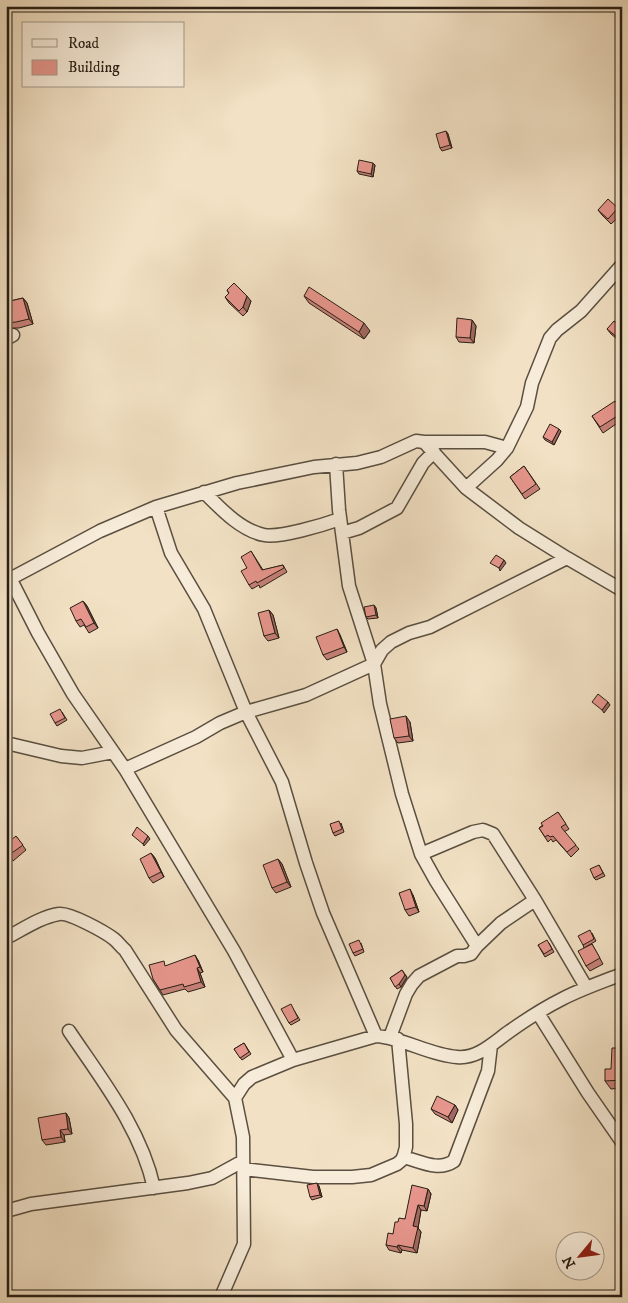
<svg xmlns="http://www.w3.org/2000/svg" width="628" height="1303" viewBox="0 0 628 1303" font-family="'IM FELL DW Pica',serif">
<style>
.lines{fill:none;stroke-linecap:round;stroke-linejoin:round}
.street-casing{stroke:#5a4f40;stroke-width:15}
.street{stroke:#f7ecd9;stroke-width:12}
.wall{fill:#c78179;stroke:#271e14}
.shaded-wall{fill:#a26963;stroke:#271e14}
.building{fill:#e7968d;stroke:#271e14}
</style>
<rect width="100%" height="100%" fill="#f2e1c4"/>
<filter id="stains"><feTurbulence type="fractalNoise" baseFrequency=".004" numOctaves="4"/><feColorMatrix values="0 0 0 0 .2 0 0 0 0 .09 0 0 0 0 .02 0 0 0 .5 -.17"/></filter>
<radialGradient id="worn" r=".72"><stop offset=".6" stop-color="#630" stop-opacity="0"/><stop offset="1" stop-color="#630" stop-opacity=".3"/></radialGradient>
<g class="lines">
<g class="street-casing">
<path id="street" d="M6,339l7,-4
M424,442h61l22,6
M466,488l31,-28 10,-12 20,-41 5,-24 18,-45 7,-8 24,-19 41,-46
M204,492c16,16 36,38 60,43 16,3 59,-10 76,-16
M156,507l15,46 33,56 42,103 36,70 24,81 17,50 53,123
M342,533l17,-5 38,-20 26,-45 11,-11
M10,578l28,55 35,61 52,75 109,182 59,109
M6,581l94,-50 56,-24 81,-24 77,-16 43,-4 24,-6 35,-16 8,1 42,46 53,40 48,30 55,32
M6,743l55,13 21,2 31,-6
M125,769l71,-32 24,-14 26,-11 60,-17 68,-31 -25,-78 -10,-76 -3,-46
M421,854l52,-22 10,-2 10,4 42,66 51,87
M6,938c16,-8 34,-21 53,-24 10,-2 46,18 55,25 4,3 7,8 11,11l51,80 59,68
M477,946l-41,-65 -15,-27 -19,-60 -22,-90 -6,-40 8,-14 9,-8 18,-9 21,-6 137,-69
M538,1013l50,80 34,49
M69,1031c33,49 72,98 85,157
M390,1037l16,-43 6,-10 7,-8 38,-20h7l7,-2 6,-8 24,-23 34,-23
M403,1157c17,4 35,15 51,4l34,-90 3,-26
M243,1169l70,8h39l19,-2 26,-11 6,-5 3,-12v-23l-8,-85
M6,1211l25,-7 157,-21 24,-5 31,-17
M221,1297l23,-53 -1,-107 -8,-39 9,-14 8,-7 41,-17 83,-24c28,2 53,19 81,21 21,2 37,-15 53,-26 17,-12 34,-23 52,-32 19,-10 40,-17 60,-25"/>
</g>
<use href="#street" class="street"/>
</g>
<path class="wall" d="M446,131l2,3 4,14 -10,3 -2,-3z
M375,165l-2,12 -14,-3 -2,-3z
M618,208l4,6 -11,10 -9,-9 -4,-5z
M227,290l24,11 -4,11 -4,4 -14,-13 -4,-6 4,-3z
M304,296l66,35 -6,8 -55,-36z
M23,298l4,5 6,21 -14,4h-13v-26z
M472,320l4,6 -2,17 -15,-1 -3,-5z
M622,327v16l-11,-9 -4,-5z
M622,410v10l-19,13 -11,-17z
M561,431l-7,14 -9,-5 -2,-3z
M524,466l16,23 -15,10 -15,-22z
M251,551l12,19 20,-5 4,7 -27,16 -1,-3 -7,4 -3,-4 -2,-17z
M83,601l4,5 11,22 -9,5 -5,-8 -4,2 -4,-6z
M374,605l2,3 2,10 -10,1 -2,-2z
M269,610l4,5 6,23 -11,3 -4,-5z
M337,629l3,6 7,17 -20,8 -4,-5z
M62,712l5,8 -10,6 -2,-3z
M410,722l3,19 -15,2 -4,-5z
M558,812l11,17 -5,3 15,17 -8,8 -15,-17 -3,2 -2,-3 -3,3 -9,-14z
M341,823l3,9 -9,4 -2,-3z
M16,836l10,14 -13,11 -7,-9z
M151,853l4,5 9,19 -11,6 -4,-5z
M278,859l4,5 9,23 -15,6 -4,-5z
M599,865l6,11 -9,4 -2,-2z
M413,895l6,17 -10,4 -4,-6z
M592,933l4,8 -12,7 -1,-3z
M361,943l3,9 -9,4 -2,-3z
M549,943l5,9 -9,5 -7,-12z
M592,944l11,20 -13,7 -4,-5z
M198,960l5,12 -3,1 5,14 -17,5 -3,-3 -22,6 -10,-16 14,-13z
M402,970l5,7 -6,10 -4,2 -7,-11z
M292,1007l8,13 -9,5 -2,-2z
M244,1043l7,11 -9,6 -8,-11z
M622,1048v40l-11,1 -6,-8z
M455,1105l3,5 -6,13 -17,-9 -4,-5z
M66,1113l3,5 3,16 -8,1 1,7 -19,3 -4,-5z
M319,1186l3,11 -10,3 -2,-3z
M428,1189l3,5 -4,17 -6,-1 -3,18 3,4 -4,21 -15,-3 -1,3 -12,-3 -3,-5 7,-11 5,-12 7,-3z"/>
<path class="shaded-wall" d="M446,131l2,3 4,14 -2,-3z
M373,163l2,2 -2,12 -2,-3z
M247,296l4,5 -4,11 -4,-5z
M23,298l4,5 6,21 -4,-5z
M472,320l4,6 -2,17 -4,-5z
M364,323l6,8 -6,8 -5,-7z
M559,429l2,2 -7,14 -2,-3z
M504,560l2,3 -6,8 -1,-3z
M83,601l4,5 11,22 -4,-5z
M374,605l2,3 2,10 -2,-3z
M269,610l4,5 6,23 -4,-5z
M337,629l3,6 7,17 -3,-5z
M608,702l2,3 -6,8 -2,-3z
M406,716l4,6 3,19 -4,-5z
M148,836l2,3 -6,7 -1,-2z
M151,853l4,5 9,19 -3,-5z
M278,859l4,5 9,23 -4,-5z
M410,889l3,6 6,17 -3,-5z
M195,955l3,5 5,12 -3,-5z
M197,968l3,5 5,14 -4,-5z
M405,975l2,2 -6,10 -2,-3z
M455,1105l3,5 -6,13 -4,-6z
M66,1113l3,5 3,16 -4,-5z
M60,1130l4,5 1,7 -4,-5z
M317,1183l2,3 3,11 -2,-2z
M428,1189l3,5 -4,17 -3,-5z
M418,1205l3,5 -3,18 3,4 -4,21 -4,-5v-22z
M398,1245l4,5 -1,3 -4,-6z"/>
<path class="building" d="M446,131l4,14 -10,3 -4,-14z
M359,160l14,3 -2,11 -14,-3z
M608,199l10,9 -10,11 -10,-9z
M234,283l13,13 -4,11 -4,4 -14,-14 4,-4 -2,-3z
M309,287l55,36 -5,9 -55,-36z
M23,298l6,21 -13,3 -10,1v-21z
M457,318l15,2 -2,18 -14,-1z
M614,321l8,6v14l-15,-12z
M615,401l7,9v3l-22,14 -8,-11z
M550,424l9,5 -7,13 -9,-5z
M524,466l12,18 -14,10 -12,-17z
M251,551l11,19 21,-5 1,3 -27,15 -1,-2 -7,4 -8,-14 6,-3 -6,-11z
M496,555l8,5 -5,8 -9,-5z
M83,601l11,22 -8,4 -5,-8 -5,2 -6,-13z
M374,605l2,10 -10,2 -2,-10z
M269,610l6,23 -11,3 -6,-23z
M337,629l7,18 -21,8 -7,-18z
M622,643v7l-4,-3z
M598,694l10,8 -6,8 -10,-8z
M60,709l5,9 -10,5 -5,-9z
M406,716l3,20 -15,2 -4,-19z
M558,812l8,12 -5,3 15,18 -9,7 -14,-16 -3,1 -2,-2 -3,2 -6,-9 4,-2 -2,-3z
M339,821l3,8 -9,4 -3,-9z
M137,827l11,9 -5,8 -11,-9z
M16,836l7,9 -14,10 -3,-3v-8z
M151,853l10,19 -12,6 -9,-19z
M278,859l9,23 -15,6 -9,-23z
M599,865l4,8 -9,5 -4,-9z
M410,889l6,18 -11,3 -6,-17z
M590,930l4,9 -11,6 -5,-9z
M359,940l4,9 -10,4 -4,-9z
M547,940l5,9 -8,5 -6,-9z
M592,944l8,14 -14,8 -8,-15z
M195,955l5,12 -3,1 4,14 -17,5 -1,-3 -23,6 -7,-11 -4,-14 15,-4 1,5z
M402,970l3,5 -6,9 -4,3 -5,-9z
M291,1004l7,14 -9,5 -8,-14z
M244,1043l5,9 -9,6 -6,-9z
M612,1048h10v32l-17,1v-12h6z
M437,1096l18,9 -7,12 -17,-8z
M66,1113l2,16 -8,1 1,7 -19,3 -4,-22z
M317,1183l3,12 -10,2 -3,-12z
M412,1185l16,4 -4,17 -6,-1 -5,21 5,1 -5,21 -15,-3 -1,2 -11,-2 2,-12 5,1 2,-12h3l1,-4 6,1z"/>
<rect width="628" height="1303" fill="none" stroke="#f2e1c4" stroke-width="25"/>
<rect x="8" y="8" width="613" height="1288" fill="none" stroke="#271e14" stroke-width="2.5"/>
<rect x="12" y="12" width="603" height="1278" fill="none" stroke="#271e14"/>
<rect x="22" y="22" width="162" height="65" fill="#f7ecd9" stroke="#a49a8a"/>
<rect x="32" y="39" width="25" height="8" fill="#f7ecd9" stroke="#a49a8a"/>
<text x="68" y="48" font-size="15" fill="#271e14">Road</text>
<rect x="32" y="60" width="25" height="15" fill="#e7968d" stroke="#a49a8a"/>
<text x="68" y="72" font-size="15" fill="#271e14">Building</text>
<g transform="translate(580 1256) rotate(241)"><circle r="24" fill="#f7ecd9" stroke="#a49a8a"/>
<path d="M0-4L9 19L0 12L-9 19Z" fill="#8f2418"/>
<text y="-8" font-size="14" font-weight="bold" text-anchor="middle" fill="#271e14">N</text>
</g>
<rect width="100%" height="100%" filter="url(#stains)"/>
<rect width="100%" height="100%" fill="url(#worn)"/>
</svg>
